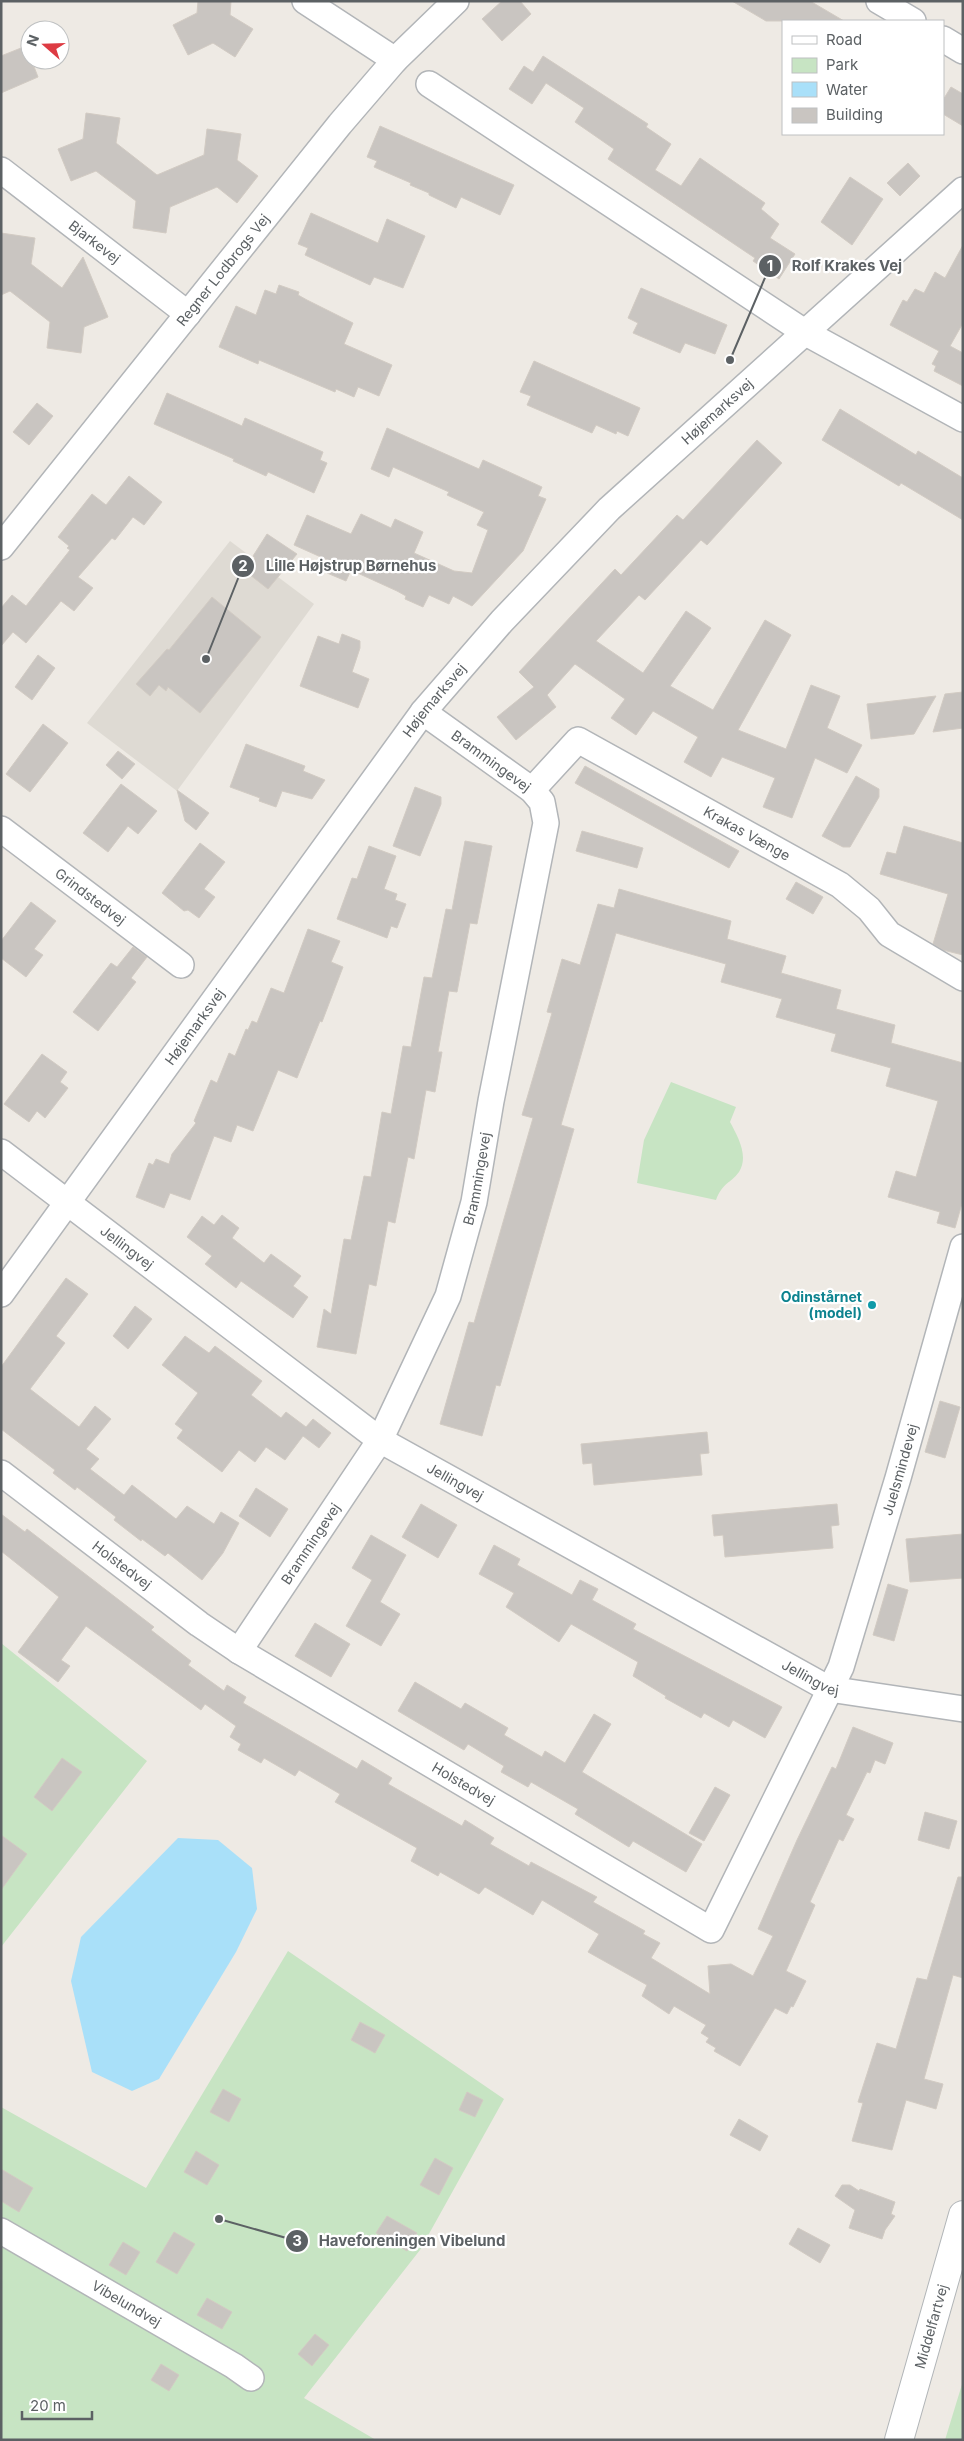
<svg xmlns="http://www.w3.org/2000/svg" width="964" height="2441" viewBox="0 0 964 2441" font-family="Inter,sans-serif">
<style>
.education{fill:#dedad3}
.green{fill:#c7e4c3}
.water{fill:#a9e0f9}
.building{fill:#c9c5c1;stroke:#d2cbc3}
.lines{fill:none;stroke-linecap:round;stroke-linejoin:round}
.street-casing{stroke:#b2b5b8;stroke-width:28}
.secondary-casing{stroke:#b1b5b8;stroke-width:30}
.street{stroke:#fff;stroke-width:25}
.secondary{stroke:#fff;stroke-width:28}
.culture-dot{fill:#0f9aa8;stroke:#fff;stroke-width:2}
.labels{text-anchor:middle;stroke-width:4.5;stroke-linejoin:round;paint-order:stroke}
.street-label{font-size:14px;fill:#5c6164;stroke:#fff}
.culture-label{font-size:14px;font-weight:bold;fill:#0d838f;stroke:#fff;text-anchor:end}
.leader{fill:none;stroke:#5c6164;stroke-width:2}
.callout-dot{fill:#5c6164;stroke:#fff;stroke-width:2}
.mark-label{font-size:15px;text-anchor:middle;font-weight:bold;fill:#fff}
.callout-label{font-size:15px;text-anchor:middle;font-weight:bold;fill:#5c6164;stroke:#fff;stroke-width:4.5;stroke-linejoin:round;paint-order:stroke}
</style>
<rect width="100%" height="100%" fill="#eeeae4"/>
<path class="education" d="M230,541l84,63 -137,187 -90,-68z"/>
<path class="green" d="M671,1082l65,25 -6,15c8,15 19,34 9,50 -9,12 -16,10 -23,28l-79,-17 7,-43z
M1,1643l146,118 -146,186z
M288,1951l216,148 -84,151 -116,148 72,42h-375v-333l145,81z
M963,2381v59h-18z"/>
<path class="water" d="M178,1838l40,2 34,28 5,41 -21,43 -77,127 -27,12 -40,-19 -21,-91 10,-44z"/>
<path class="building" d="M198,1h33l-1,14 23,14 -18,28 -22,-14 -25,12 -15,-30 24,-12z
M502,1h18l11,13 -29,27 -20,-22z
M732,1h78l34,20h-78z
M26,46l12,31 -37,16v-37z
M543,56l105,68 -2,3 25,17 -16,26 26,16 19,-28 65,45 -4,6 18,15 -9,14 25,16 -16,25 -26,-18 2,-3 -9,-6 -138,-93 6,-10 -39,-27 9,-14 -38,-25 -14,21 -23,-15 15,-23 9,6z
M951,87l12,7v32l-20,-12v-14z
M86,113l34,5 -4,25 41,32 47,-20 3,-26 34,5 -4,26 21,16 -21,27 -20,-16 -47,20 -4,26 -33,-5 3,-27 -40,-30 -25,10 -13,-32 25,-10z
M380,126l134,59 -14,30 -39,-18 -5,11 -27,-13v-2l-19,-8 1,-2 -37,-16 3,-6 -10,-4z
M908,163l12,13 -20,20 -13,-13z
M850,177l33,22 -31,46 -31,-23z
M311,213l67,30 9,-24 38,17 -22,52 -29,-11 -4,8 -65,-30 3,-7 -10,-4z
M1,233l34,5 -4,26 31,24 21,-31 25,60 -24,10 -3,26 -34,-5 3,-26 -40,-31 -9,4z
M963,245v78l-13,23 13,7v33l-29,-15 2,-5 -4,-2 7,-13 -49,-26 13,-25 4,2 8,-13 9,4 11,-21 10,6z
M279,285l20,7 -1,3 9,5 46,23 -9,21 48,21 -13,31 -21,-9 -4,10 -18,-8 -1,3 -76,-32 -1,4 -39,-17 17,-41 20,9 9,-25 11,4z
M641,288l86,37 -12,29 -30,-11 -5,10 -47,-20 5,-10 -10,-5z
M534,361l106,47 -12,28 -11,-5 -1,3 -20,-9 -4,8 -65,-28 4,-9 -11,-4z
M167,393l75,33 3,-8 78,34 -3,8 7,3 -13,30 -46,-21 -2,4 -33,-15 1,-2 -80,-35z
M37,403l16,13 -24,29 -16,-13z
M840,409l76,46 2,-4 45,27v42l-62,-37 -2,3 -77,-46z
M387,428l92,41 4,-9 59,27 -4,9 8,3 -23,52 -51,55 -19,-10 -4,8 -20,-9 -6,12 -18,-8 1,-3 -9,-5 -46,-21 -5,11 -19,-8 5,-11 -38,-17 13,-30 44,19 10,-20 30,14 4,-9 28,13 -9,21 40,18 18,2 16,-43 -11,-5 7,-13 -37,-17 2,-3 -56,-25 -4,10 -18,-8z
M757,440l25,23 -75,82 -6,-5 -56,60 -6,-5 -43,46 47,32 43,-62 25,17 -41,58 43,24 52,-90 26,15 -53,95 48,19 25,-64 29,11 -13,32 35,17 -15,28 -32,-15 -23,60 -29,-11 12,-29 -53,-21 -11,20 -27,-15 14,-25 -45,-26 -17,24 -25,-17 14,-19 -50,-35 -28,31 9,12 -40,33 -19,-23 37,-30 -15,-15 96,-103 6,6 56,-60 6,5z
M129,476l33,26 -18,23 -11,-8 -18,23 -3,-2 -34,39 15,11 -19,23 -13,-10 -35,42 -13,-11 -12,14v-38l11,-13 14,11 44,-56 -3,-2 2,-2 -11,-9 34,-43 14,11z
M267,534l30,20 -29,35 -23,-18 10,-13 -2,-2z
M212,597l49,40 -61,76 -32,-26 -2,4 -7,-6 -9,11 -14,-12 31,-35 2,1z
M342,634l18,7v7l-8,24 17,7 -11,29 -58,-22 18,-50 21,8z
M38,655l17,13 -23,32 -17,-13z
M963,692v36l-30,4 12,-38z
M936,696l-22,38 -43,5 -4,-35z
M43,724l25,19 -38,49 -24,-18z
M246,744l59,22 -2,5 22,9 -13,19 -30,-8 -6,16 -17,-6 1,-3 -30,-11z
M118,751l17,13 -13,15 -16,-14z
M585,766l154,85 -10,17 -154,-85z
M856,776l23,13v8l-29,50h-7l-21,-11z
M121,784l36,27 -19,23 -10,-8 -20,26 -25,-19z
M415,787l26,10v7l-21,52 -27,-10z
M177,790l32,23 -13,17 -11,-9z
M904,826l59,17v112l-20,-5 -10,-6 15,-50 -68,-20 7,-22 9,2z
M582,831l61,17 -6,20 -61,-17z
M465,841l27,5 -15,78 -7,-1 -13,69 -8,-1 -11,61h4l-7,40 -9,-2 -12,69 -6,-2 -13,66 -7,-2 -12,65 -7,-2 -13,70 -39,-7 7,-38 7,5 13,-75 7,1 13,-64 7,1 11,-65 9,2 12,-68 8,1 13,-70 8,1 14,-69 6,1z
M200,843l25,19 -21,27 11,8 -16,21 -11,-8 -4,1 -22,-18z
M369,846l27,10 -12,33 13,5 -2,6 11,4 -9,24 -6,-2 -4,12 -50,-19 15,-41 5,1z
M796,882l27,15 -10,17 -27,-15z
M619,889l112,32 -4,18 59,17 -5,17 60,17 -5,19 59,16 -4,18 72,20v137l-8,28 -18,-5 3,-11 -52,-15 8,-26 20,6 22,-76 -52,-15 5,-18 -60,-17 5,-17 -60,-17 6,-18 -61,-17 5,-18 -110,-31 -55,192 13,4 -74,257 -4,-1 -14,51 -42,-12 29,-102 5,1 59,-205 -11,-3 30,-102 -5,-1 15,-53 18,6 18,-61 16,4z
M31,902l25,19 -22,28 9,6 -17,22 -25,-19v-17z
M308,929l32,12 -9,21 12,5 -21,55 -2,-1 -23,57 -19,-8 -25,61 -16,-6 -6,17 -17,-6 -24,64 -20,-7 -6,15 -28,-11 13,-34 4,2 3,-6 13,5 3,-10 24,-31 -2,-2 17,-41 6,3 12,-30 6,3 11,-27 2,1 4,-9 5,2 14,-35 13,5z
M133,947l14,10 -16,21 5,4 -38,49 -25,-19 38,-49 6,4z
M42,1054l25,18 -7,10 8,6 -23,30 -8,-7 -8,11 -25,-18z
M222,1215l17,13 -7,10 32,25 7,-9 30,22 -8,10 15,11 -15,21 -52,-37 -5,7 -31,-24 7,-8 -25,-19 15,-21 12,9z
M66,1278l22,16 -32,42 9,7 -35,46 49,38 16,-21 16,13 -25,30 13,10 -9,10 34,26 8,-10 44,34 11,-13 27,18 7,-12 18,11 -16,30 -21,27 -34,-27 -3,3 -23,-17 -1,2 -27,-21 2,-3 -39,-30 -2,3 -22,-17 2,-3 -54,-41v-62z
M135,1306l17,13 -24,30 -15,-13z
M185,1336l24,17 6,-7 47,35 -11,14 30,23 5,-6 20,15 7,-8 18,14 -12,15 -16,-12 -18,24 -19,-13 -11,15 -16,-12 -17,22 -45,-34 6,-8 -8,-6 23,-31 -36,-28z
M940,1401l20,6 -15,51 -20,-6z
M707,1432l2,21 -9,1 2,21 -108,10 -2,-22 -9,1 -2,-20z
M256,1488l32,21 -18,28 -31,-21z
M421,1504l36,21 -19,33 -36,-21z
M837,1504l2,21 -8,1 2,22 -108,9 -2,-22 -9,1 -2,-21z
M1,1514l24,18 2,-3 127,98 -3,3 40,31 -3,4 36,26 3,-6 19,12 -3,6 114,66 5,-9 30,18 -4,6 74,42 3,-6 29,18 -4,6 39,22 2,-4 66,35 -4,5 52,29 -2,3 17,9 -9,15 59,36 -2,-28 23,-2 22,12 20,-40 -15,-7 39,-89 35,-73 4,2 17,-42 40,16 -8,21 -10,-4 -5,13 -3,-1 -21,43 8,4 -11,22 -4,-2 -29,63 5,3 -29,66 20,10 -13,26 -2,-1 -4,8 -12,-6 -35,58 -26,-15 2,-3 -10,-6 3,-4 -8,-5 5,-8 -32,-19 -5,8 -27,-18 5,-11 -59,-33 11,-18 -57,-34 -9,15 -48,-28 -6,7 -39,-22 -2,4 -27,-15 6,-13 -82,-46 5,-8 -41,-24 -4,6 -31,-18 -3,5 -23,-13 3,-6 -11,-7 6,-11 -31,-22 -4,6 -115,-84 -25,34 9,6 -12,16 -40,-30 41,-55 -58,-46z
M963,1534v44l-53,4 -4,-43z
M371,1535l35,20 -26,47 20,12 -19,32 -35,-20 26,-46 -20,-12z
M494,1545l26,14 -3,6 55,30 8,-15 18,9 -6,11 44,24 -3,5 149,78 -17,31 -32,-18 -4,7 -25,-14 -3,5 -36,-20 1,-2 -33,-20 5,-14 -67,-38 -12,18 -53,-35 8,-14 -35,-19z
M888,1584l20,6 -14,51 -21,-6z
M315,1623l35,21 -19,33 -36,-21z
M415,1682l46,27 4,-6 43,25 -4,7 38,22 3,-6 20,12 29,-49 17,10 -29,48 120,72 -16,28 -53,-31 -4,6 -54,-33 3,-5 -47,-27 -3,5 -27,-15 3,-6 -36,-22 -4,6 -66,-39z
M62,1758l20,14 -30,39 -18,-14z
M715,1787l15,8 -26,46 -15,-8z
M925,1812l32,9 -8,28 -31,-9z
M1,1835l26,19 -26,36z
M958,1877h5v101l-10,-3 -29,104 19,5 -7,25 -30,-9 -14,50 -40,-9 11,-38 -5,-1 19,-59 19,6 21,-71 10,2z
M360,2022l25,13 -10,18 -24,-13z
M223,2089l18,10 -12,23 -19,-10z
M467,2092l16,8 -8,17 -16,-7z
M739,2119l29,17 -8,15 -30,-16z
M196,2151l23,14 -12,20 -23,-13z
M435,2158l18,10 -14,27 -19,-10z
M1,2169l32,19 -14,24 -18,-11z
M842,2185h8l9,6 1,-2 35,13 -4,12 4,2 -10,14 -3,9 -33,-11 6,-18 -20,-14z
M387,2216l30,17 -10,18 -31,-18z
M798,2228l32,17 -10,18 -31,-19z
M174,2232l21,12 -18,30 -21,-12z
M123,2242l17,10 -14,23 -17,-10z
M207,2298l25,14 -10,17 -25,-14z
M315,2334l14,11 -17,21 -14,-12z
M161,2364l18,11 -10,16 -18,-11z"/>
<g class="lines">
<g class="street-casing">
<g id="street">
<path d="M305,1l90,59"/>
<path d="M879,1l34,20"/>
<path d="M943,39l20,12"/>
<path d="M429,84l377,249 157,86"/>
<path id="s1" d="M1,170l187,144"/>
<path id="s2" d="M1,547l339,-423 55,-64 61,-59"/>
<path id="s3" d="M532,790l46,-50 262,145 29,24 20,25 74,44"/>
<path id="s4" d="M1,829l180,136"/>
<path id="s5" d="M1,1152l379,288 449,249 134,20"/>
<path id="s6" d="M1,1294l422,-582 79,-91 107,-112 354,-319"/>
<path id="s7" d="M1,1473l198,151 40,27 472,279 130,-263 57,-189 65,-231"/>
<path id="s8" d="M239,1651l141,-211 68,-144 26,-94 17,-101 55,-278 -4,-21 -10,-12 -109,-78"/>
<path id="s9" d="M1,2231l233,135 17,12"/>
</g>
</g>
<g class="secondary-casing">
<g id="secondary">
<path id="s10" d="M899,2440l64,-225"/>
</g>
</g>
<use href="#street" class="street"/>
<use href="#secondary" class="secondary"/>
</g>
<circle class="culture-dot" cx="872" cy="1305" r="5"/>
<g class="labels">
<g class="street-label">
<text dy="5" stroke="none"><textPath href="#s1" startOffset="118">Bjarkevej</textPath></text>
<text dy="5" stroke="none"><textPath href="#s2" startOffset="355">Regner Lodbrogs Vej</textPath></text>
<text dy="5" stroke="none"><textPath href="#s6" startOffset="1140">Højemarksvej</textPath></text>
<text dy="5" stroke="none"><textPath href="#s6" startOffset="735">Højemarksvej</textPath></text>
<text transform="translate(491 761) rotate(36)" y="5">Brammingevej</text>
<text dy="5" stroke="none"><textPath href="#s3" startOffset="261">Krakas Vænge</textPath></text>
<text dy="5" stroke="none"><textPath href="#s4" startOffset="112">Grindstedvej</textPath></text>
<text dy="5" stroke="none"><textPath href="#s6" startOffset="330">Højemarksvej</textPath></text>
<text dy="5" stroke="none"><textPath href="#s8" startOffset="534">Brammingevej</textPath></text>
<text dy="5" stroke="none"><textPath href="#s5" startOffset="158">Jellingvej</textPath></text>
<text dy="5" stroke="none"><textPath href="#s7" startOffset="1345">Juelsmindevej</textPath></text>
<text dy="5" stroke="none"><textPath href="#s5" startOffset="562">Jellingvej</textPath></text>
<text dy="5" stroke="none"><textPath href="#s8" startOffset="129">Brammingevej</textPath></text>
<text dy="5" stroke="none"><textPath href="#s7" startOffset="152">Holstedvej</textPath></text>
<text dy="5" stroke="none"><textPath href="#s5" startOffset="968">Jellingvej</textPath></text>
<text dy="5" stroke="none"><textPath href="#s7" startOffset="558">Holstedvej</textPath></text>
<text dy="5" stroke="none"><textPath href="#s9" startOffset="145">Vibelundvej</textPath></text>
<text dy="5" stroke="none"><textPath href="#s10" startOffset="118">Middelfartvej</textPath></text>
</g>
<g class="culture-label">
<text x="862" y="1302">Odinstårnet<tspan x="862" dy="16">(model)</tspan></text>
</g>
</g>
<path class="leader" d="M730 360L770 266M206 659L243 566M219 2219L297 2241"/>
<g class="callout-dot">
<circle cx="730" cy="360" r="5"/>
<circle cx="206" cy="659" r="5"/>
<circle cx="219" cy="2219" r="5"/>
<circle cx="770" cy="266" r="12"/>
<circle cx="243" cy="566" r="12"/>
<circle cx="297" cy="2241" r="12"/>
</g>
<g class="mark-label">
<text x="770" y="271">1</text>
<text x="243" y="571">2</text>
<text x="297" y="2246">3</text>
</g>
<g class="callout-label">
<text x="847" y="271">Rolf Krakes Vej</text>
<text x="351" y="571">Lille Højstrup Børnehus</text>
<text x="412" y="2246">Haveforeningen Vibelund</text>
</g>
<rect width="964" height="2441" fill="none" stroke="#5c6164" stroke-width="5"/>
<rect x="782" y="20" width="162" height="115" fill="#ffffff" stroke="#bec0c1"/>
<rect x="792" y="36" width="25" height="8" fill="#ffffff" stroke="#bec0c1"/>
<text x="826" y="45" font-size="15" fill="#5c6164">Road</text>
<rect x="792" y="58" width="25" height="15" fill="#c7e4c3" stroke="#bec0c1"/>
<text x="826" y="70" font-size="15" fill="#5c6164">Park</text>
<rect x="792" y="82" width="25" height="15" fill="#a9e0f9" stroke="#bec0c1"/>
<text x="826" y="95" font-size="15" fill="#5c6164">Water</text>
<rect x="792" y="108" width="25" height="15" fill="#c9c5c1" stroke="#bec0c1"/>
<text x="826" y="120" font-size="15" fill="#5c6164">Building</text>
<g transform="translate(45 45) rotate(290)"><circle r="24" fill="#ffffff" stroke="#bec0c1"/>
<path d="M0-4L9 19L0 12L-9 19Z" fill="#dd3b43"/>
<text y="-8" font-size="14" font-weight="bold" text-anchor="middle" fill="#5c6164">N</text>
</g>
<path d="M22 2411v8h70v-8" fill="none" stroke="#5c6164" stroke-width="2.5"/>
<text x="30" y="2411" font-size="15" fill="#5c6164" stroke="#ffffff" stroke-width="4" paint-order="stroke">20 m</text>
</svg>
